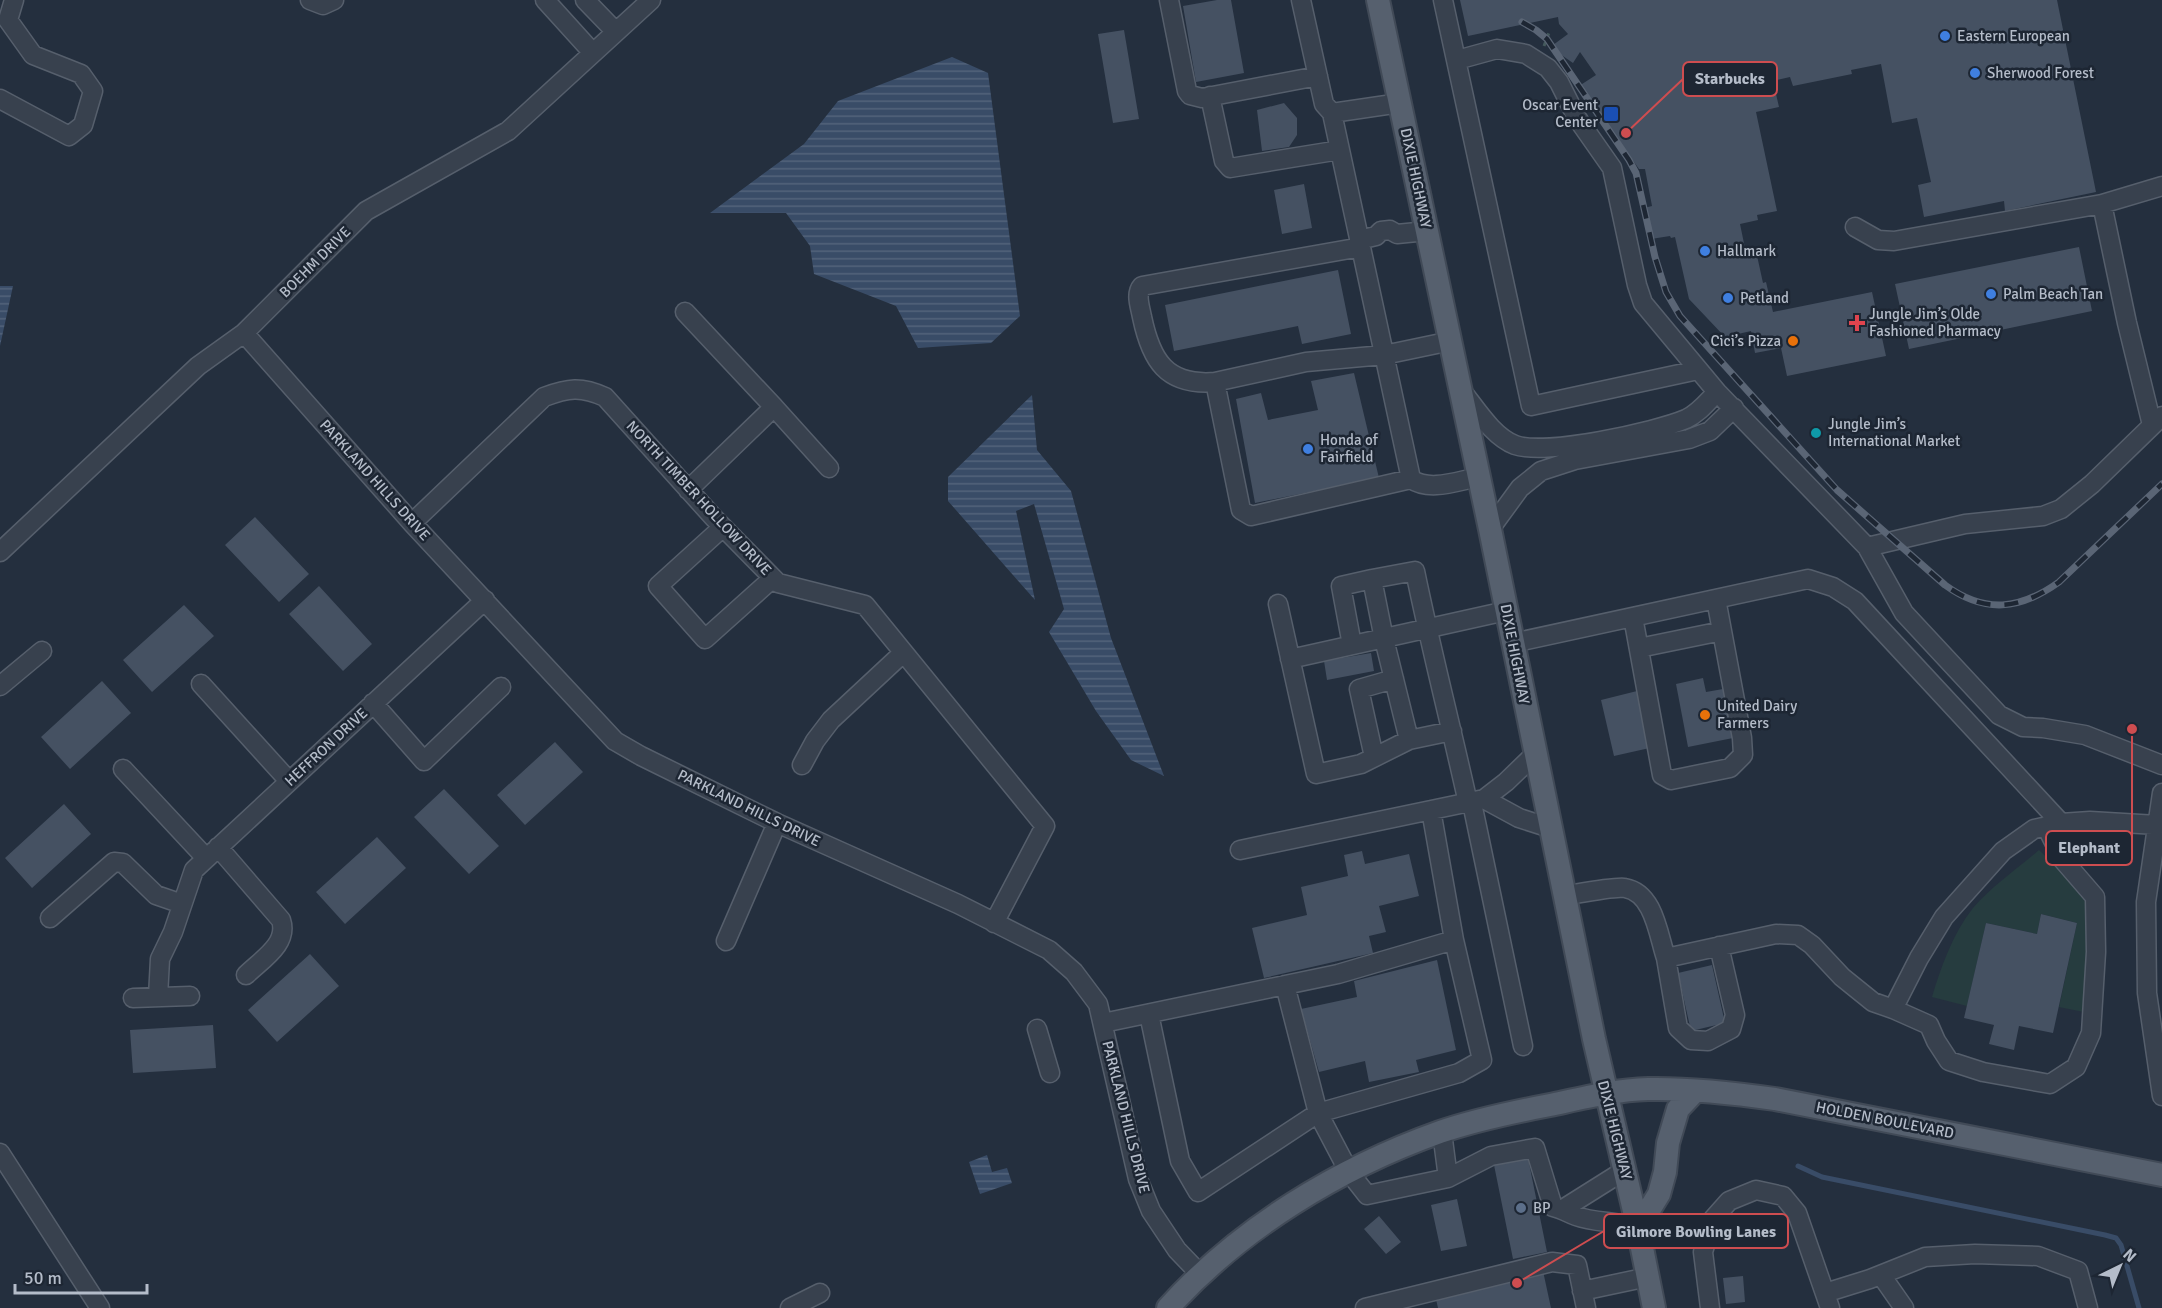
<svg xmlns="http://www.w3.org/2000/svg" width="2162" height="1308" viewBox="0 0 2162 1308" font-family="Signika,sans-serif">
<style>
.green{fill:#263c3f}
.water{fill:url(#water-rules)}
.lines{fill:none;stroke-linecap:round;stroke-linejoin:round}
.stream{stroke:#394c67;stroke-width:5}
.building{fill:#455162}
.minor-casing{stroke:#565f6c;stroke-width:21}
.major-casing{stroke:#414a57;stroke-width:26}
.path{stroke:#44595c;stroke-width:3;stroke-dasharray:4.5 4.5;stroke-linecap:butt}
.minor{stroke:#38414e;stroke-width:18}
.major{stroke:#56606e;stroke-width:22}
.rail-casing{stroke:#5a6575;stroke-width:7}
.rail{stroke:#1d2633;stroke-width:4.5;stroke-dasharray:14;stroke-linecap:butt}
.shop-dot{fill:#3f7fe0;stroke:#1d2633;stroke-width:2}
.transit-dot{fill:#1a4fb4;stroke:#1d2633;stroke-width:2}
.health-dot{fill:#e0444e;stroke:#1d2633;stroke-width:2}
.food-dot{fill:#e8710a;stroke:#1d2633;stroke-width:2}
.culture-dot{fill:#0f9aa8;stroke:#1d2633;stroke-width:2}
.service-dot{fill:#5c6f8a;stroke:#1d2633;stroke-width:2}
.labels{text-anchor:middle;stroke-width:5;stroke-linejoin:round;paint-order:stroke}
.poi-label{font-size:15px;fill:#b4bcc9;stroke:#1d2633;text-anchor:start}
.street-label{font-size:15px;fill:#b4bcc9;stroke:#1d2633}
.leader{fill:none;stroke:#ce4d50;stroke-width:2}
.callout-dot{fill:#ce4d50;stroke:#1d2633;stroke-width:2}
.callout{fill:#1d2633;stroke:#ce4d50;stroke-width:2}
.callout-label{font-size:16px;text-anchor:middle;font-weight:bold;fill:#b4bcc9}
</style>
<defs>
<pattern id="water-rules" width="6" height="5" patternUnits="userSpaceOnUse" patternTransform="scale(1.5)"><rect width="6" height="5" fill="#394c67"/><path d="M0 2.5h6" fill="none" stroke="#53647b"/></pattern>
</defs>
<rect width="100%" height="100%" fill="#242f3e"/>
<path class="green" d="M2039,850c13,13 33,29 42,44 19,28 6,85 3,118l-25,-5 18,-84 -36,-9 -4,20 -51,-11 -19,83 -35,-9c9,-30 21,-64 41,-89 19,-22 44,-39 66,-58z"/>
<path class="water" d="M952,57l36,16 32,243 -29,27 -73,5 -22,-42 -82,-32 -4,-28 -24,-33h-76l94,-69 34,-43z
M0,286h13l-13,60z
M1032,395l5,55 34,41 40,147 53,138 -33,-16 -35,-49 -47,-79 15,-23 -30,-105 -18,7 19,89 -87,-99v-24z
M987,1155l5,17 15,-4 5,15 -32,11 -11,-32z"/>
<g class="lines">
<path class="stream" d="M1798,1166l24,11 283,58 11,3 5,7 18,63"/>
</g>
<path class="building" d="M1217,0h14l13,73 -48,9 -13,-76z
M1460,0h597l39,192 -91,19 -1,-10 -80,16 -6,-32 13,-3 -14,-64 -25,5 -11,-59 -30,6 1,4 -59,12 -3,-9 -17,4 6,26 -23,5 21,99 -20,4 1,5 -18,4 6,29 10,-2 7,32 3,-1 7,30 99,-20 14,64 -99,20 -6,-28 -26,5 -4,-22 -26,6 -36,-38 -14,-62 -4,1 -1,-2 -19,3 -7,-31 8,-2 -7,-37h-6l-10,-14 -3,1 -47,-70 17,-11 -16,-23 -7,11 -16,-11 -4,-7 15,-11 -9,-10 -1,-7 -90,19z
M1124,30l15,89 -26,4 -15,-89z
M1284,103l13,15v17l-8,12 -27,4 -5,-41z
M1304,184l8,44 -30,6 -8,-44z
M2079,247l13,64 -183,38 -14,-65z
M1338,270l13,64 -49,10 -4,-18 -124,25 -9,-46z
M1354,373l25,105 -124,25 -19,-104 25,-6 7,27 50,-10 -7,-29z
M255,517l54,57 -30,28 -54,-57z
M319,586l53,58 -29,27 -54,-57z
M184,605l30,31 -62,56 -29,-32z
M1371,653l3,18 -47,9 -3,-19z
M1703,678l3,14 17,-3 10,49 -45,9 -12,-63z
M102,681l29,32 -61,56 -29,-32z
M1641,690l13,57 -40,9 -13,-56z
M555,742l28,30 -58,53 -28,-30z
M444,789l55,57 -30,28 -55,-57z
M64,804l27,30 -59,54 -27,-30z
M377,837l29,31 -61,56 -29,-32z
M1362,851l3,13 44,-10 10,42 -40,10 7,26 -17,4 4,17 -109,25 -12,-50 55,-13 -6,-28 47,-11 -4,-21z
M2041,914l36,9 -24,110 -34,-7 -5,24 -25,-6 5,-19 -30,-7 22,-95 51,11z
M310,954l29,32 -62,56 -29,-32z
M1437,960l19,90 -40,10 3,12 -50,10 -4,-21 -46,11 -18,-63 56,-12 -3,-16z
M1712,965l13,58 -34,8 -13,-58z
M213,1025l3,43 -83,5 -3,-43z
M1528,1158l19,94 -34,7 -19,-94z
M1457,1199l10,47 -26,5 -10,-46z
M1379,1216l22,26 -15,12 -22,-25z
M1543,1271l8,37h-113l-3,-13z
M1743,1276l2,26 -19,2 -3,-26z"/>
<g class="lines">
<g class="minor-casing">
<path id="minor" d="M310,0l13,5 11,-5
M545,0l48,53
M585,0l31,32
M1169,0l18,91 3,4 12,3 116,-22
M1301,0l23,104 8,9 68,-10
M1443,0l88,406 167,-36
M1457,60l40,-11 29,5 22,14 11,14 18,36 35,50 25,117 6,18 74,89 150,155 37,66 95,102 24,12 20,1 42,7 77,30
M1210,96l14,65 6,7 110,-18
M0,99l69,37 14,-11 10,-34 -12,-17 -48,-19 -25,-35 6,-20
M1332,113l79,366c19,13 46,2 68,-2
M2102,204l25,119 25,102
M1855,227l23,13 16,1 208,-37 60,-18
M1359,240l17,-4 5,-5 9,-1 7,4 30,-3
M685,312l89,95 -86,83
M244,333l168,190 203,218 26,15 136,67 181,81 91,46 25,22 24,32 40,175 13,32 26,39 24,25
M1215,382c-49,4 -64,-22 -73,-65 -2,-11 -7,-23 0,-31l219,-39
M1461,390c15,18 31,46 54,55 30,11 140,-13 171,-26 13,-6 21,-17 31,-27
M774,407l55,61
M1411,479l-160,37 -10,-6 -26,-128 91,-20 78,-7 67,-14
M412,523l132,-126c24,-9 37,-11 61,0l109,121 64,65 87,22 180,221 -51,97
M723,527l-65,59 47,53 68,-61
M1490,529l30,-41 21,-17 34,-11 114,-21 21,-8 24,-23
M1867,547l98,-23 78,-8 18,-7 31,-25 70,-68
M0,552l198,-186 46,-33 122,-122 142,-80 143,-131
M1278,604l38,170 45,-10 48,-24
M1633,617l29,158 9,5 59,-12 13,-13 -1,-17 -26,-139
M1513,643l295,-64 25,8 22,14 206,222
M1352,645l-11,-59 31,-7
M1639,648l83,-17
M1290,659l216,-48
M201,684l88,97
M0,686l42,-35
M373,703l51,58 77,-74
M1452,731l-43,9 -25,-101 -12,-60 43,-8c16,78 36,155 53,232
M1374,757l-15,-68 35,-10
M802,765l13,-24 16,-21 72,-67
M123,769l83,89
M2162,793l-16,109 1,91 15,103
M1484,799l35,19 31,10
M1472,803l51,243
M1431,810l23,130
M218,847l63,73c8,24 -20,40 -35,55
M1240,850l244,-51 22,-17 29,-28
M1563,896c13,-2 52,-10 62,-8 29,5 33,46 41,70l110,-24 22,1 14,10 30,32 31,25 20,7 36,16 7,16 13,20 34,11 67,12 26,-17 15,-34 5,-81 -1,-55 -32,-37 -17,-34
M50,918l64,-56 9,1 33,32 26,9
M726,941l51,-118
M1666,958l12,70 13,12 17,1 23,-12 4,-14 -16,-69
M1285,985l33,128 31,59 18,23 81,-17 43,-22 44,-8 18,59c9,2 15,6 23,9 19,7 42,5 62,12
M158,997l2,-38 13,-27 21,-62 291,-270
M133,998l57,-2
M1893,1009l26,-51 25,-41 59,-66 31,-22 27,-6 29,-2 67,4
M1103,1023l235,-49 116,-34 28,120 -23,13 -141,40 -120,79 -18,-31 -31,-147
M1037,1029l13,44
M1442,1132l6,46
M0,1153l100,155
M1563,1209l62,-39
M1881,1275l23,33
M1582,1291l66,-14
M1825,1293l45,-14 55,-22 50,-3 63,2 40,15 10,37
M790,1308l30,-15
M1365,1308l187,-46 25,3 9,43
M1710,1308l-7,-56 10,-33 16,-18 27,-11 27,6 14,17 33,95"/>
</g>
<g class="major-casing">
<path id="major" d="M1378,0l112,529 104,510 44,189 16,80
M1638,1228l21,-34 6,-22 3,-29 10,-34 17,-18
M1168,1308c72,-80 171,-140 272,-176 35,-12 73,-20 110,-27 33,-7 65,-15 98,-16 43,-1 85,4 127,10l387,76"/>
</g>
<path class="path" d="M1544,46l6,-16"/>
<use href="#minor" class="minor"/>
<use href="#major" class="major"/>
<g class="rail-casing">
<path id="rail" d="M1522,22l14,8 11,9 82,121 7,13 19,84 11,35 14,24 157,174 108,95c40,29 75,25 114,-3l103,-98"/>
</g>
<use href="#rail" class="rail"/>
</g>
<g class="shop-dot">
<circle cx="1945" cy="36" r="6"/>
<circle cx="1975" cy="73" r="6"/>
<circle cx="1705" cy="251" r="6"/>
<circle cx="1991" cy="294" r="6"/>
<circle cx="1728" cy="298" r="6"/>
<circle cx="1308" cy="449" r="6"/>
</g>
<rect class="transit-dot" x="1603" y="106" width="16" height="16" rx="3"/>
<path class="health-dot" d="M1854 314h6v6h6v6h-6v6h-6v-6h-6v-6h6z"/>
<g class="food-dot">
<circle cx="1793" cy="341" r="6"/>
<circle cx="1705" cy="715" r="6"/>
</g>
<circle class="culture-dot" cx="1816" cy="433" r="6"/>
<circle class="service-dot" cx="1521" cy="1208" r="6"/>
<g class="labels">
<g class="poi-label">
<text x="1957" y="41">Eastern European</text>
<text x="1987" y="78">Sherwood Forest</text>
<text x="1598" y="110" text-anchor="end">Oscar Event<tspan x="1598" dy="17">Center</tspan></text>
<text x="1717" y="256">Hallmark</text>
<text x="2003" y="299">Palm Beach Tan</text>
<text x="1740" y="303">Petland</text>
<text x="1869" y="319">Jungle Jim’s Olde<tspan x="1869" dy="17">Fashioned Pharmacy</tspan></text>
<text x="1781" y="346" text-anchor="end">Cici’s Pizza</text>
<text x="1828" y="429">Jungle Jim’s<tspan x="1828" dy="17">International Market</tspan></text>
<text x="1320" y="445">Honda of<tspan x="1320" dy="17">Fairfield</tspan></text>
<text x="1717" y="711">United Dairy<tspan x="1717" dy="17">Farmers</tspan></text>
<text x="1533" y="1213">BP</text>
</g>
<g class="street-label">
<text transform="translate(1416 178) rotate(78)" y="5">DIXIE HIGHWAY</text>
<text transform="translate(315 262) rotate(-45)" y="5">BOEHM DRIVE</text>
<text transform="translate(375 480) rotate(48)" y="5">PARKLAND HILLS DRIVE</text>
<text transform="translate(699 498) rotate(47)" y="5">NORTH TIMBER HOLLOW DRIVE</text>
<text transform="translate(1515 654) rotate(79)" y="5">DIXIE HIGHWAY</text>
<text transform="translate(326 747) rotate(-43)" y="5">HEFFRON DRIVE</text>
<text transform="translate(749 808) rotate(26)" y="5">PARKLAND HILLS DRIVE</text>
<text transform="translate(1126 1117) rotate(76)" y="5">PARKLAND HILLS DRIVE</text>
<text transform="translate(1885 1120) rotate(11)" y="5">HOLDEN BOULEVARD</text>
<text transform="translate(1615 1130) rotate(76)" y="5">DIXIE HIGHWAY</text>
</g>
</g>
<path class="leader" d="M1626 133L1683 79M2132 729L2132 848M1517 1283L1604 1231"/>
<g class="callout-dot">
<circle cx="1626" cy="133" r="6"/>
<circle cx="2132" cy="729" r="6"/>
<circle cx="1517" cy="1283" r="6"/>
</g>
<g class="callout">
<rect x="1683" y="62" width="94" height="34" rx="6"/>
<rect x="2046" y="831" width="86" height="34" rx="6"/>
<rect x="1604" y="1214" width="184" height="34" rx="6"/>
</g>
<g class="callout-label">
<text x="1730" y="84">Starbucks</text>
<text x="2089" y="853">Elephant</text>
<text x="1696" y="1237">Gilmore Bowling Lanes</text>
</g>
<g transform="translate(2120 1266) rotate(43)" stroke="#1d2633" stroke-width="4.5" paint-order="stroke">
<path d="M0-4.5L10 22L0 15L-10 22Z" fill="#b4bcc9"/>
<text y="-9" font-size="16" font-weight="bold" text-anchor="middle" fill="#b4bcc9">N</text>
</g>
<path d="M15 1284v9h132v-9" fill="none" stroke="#b4bcc9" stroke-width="3"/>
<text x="24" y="1284" font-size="18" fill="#b4bcc9" stroke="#1d2633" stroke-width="4.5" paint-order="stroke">50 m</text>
</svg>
